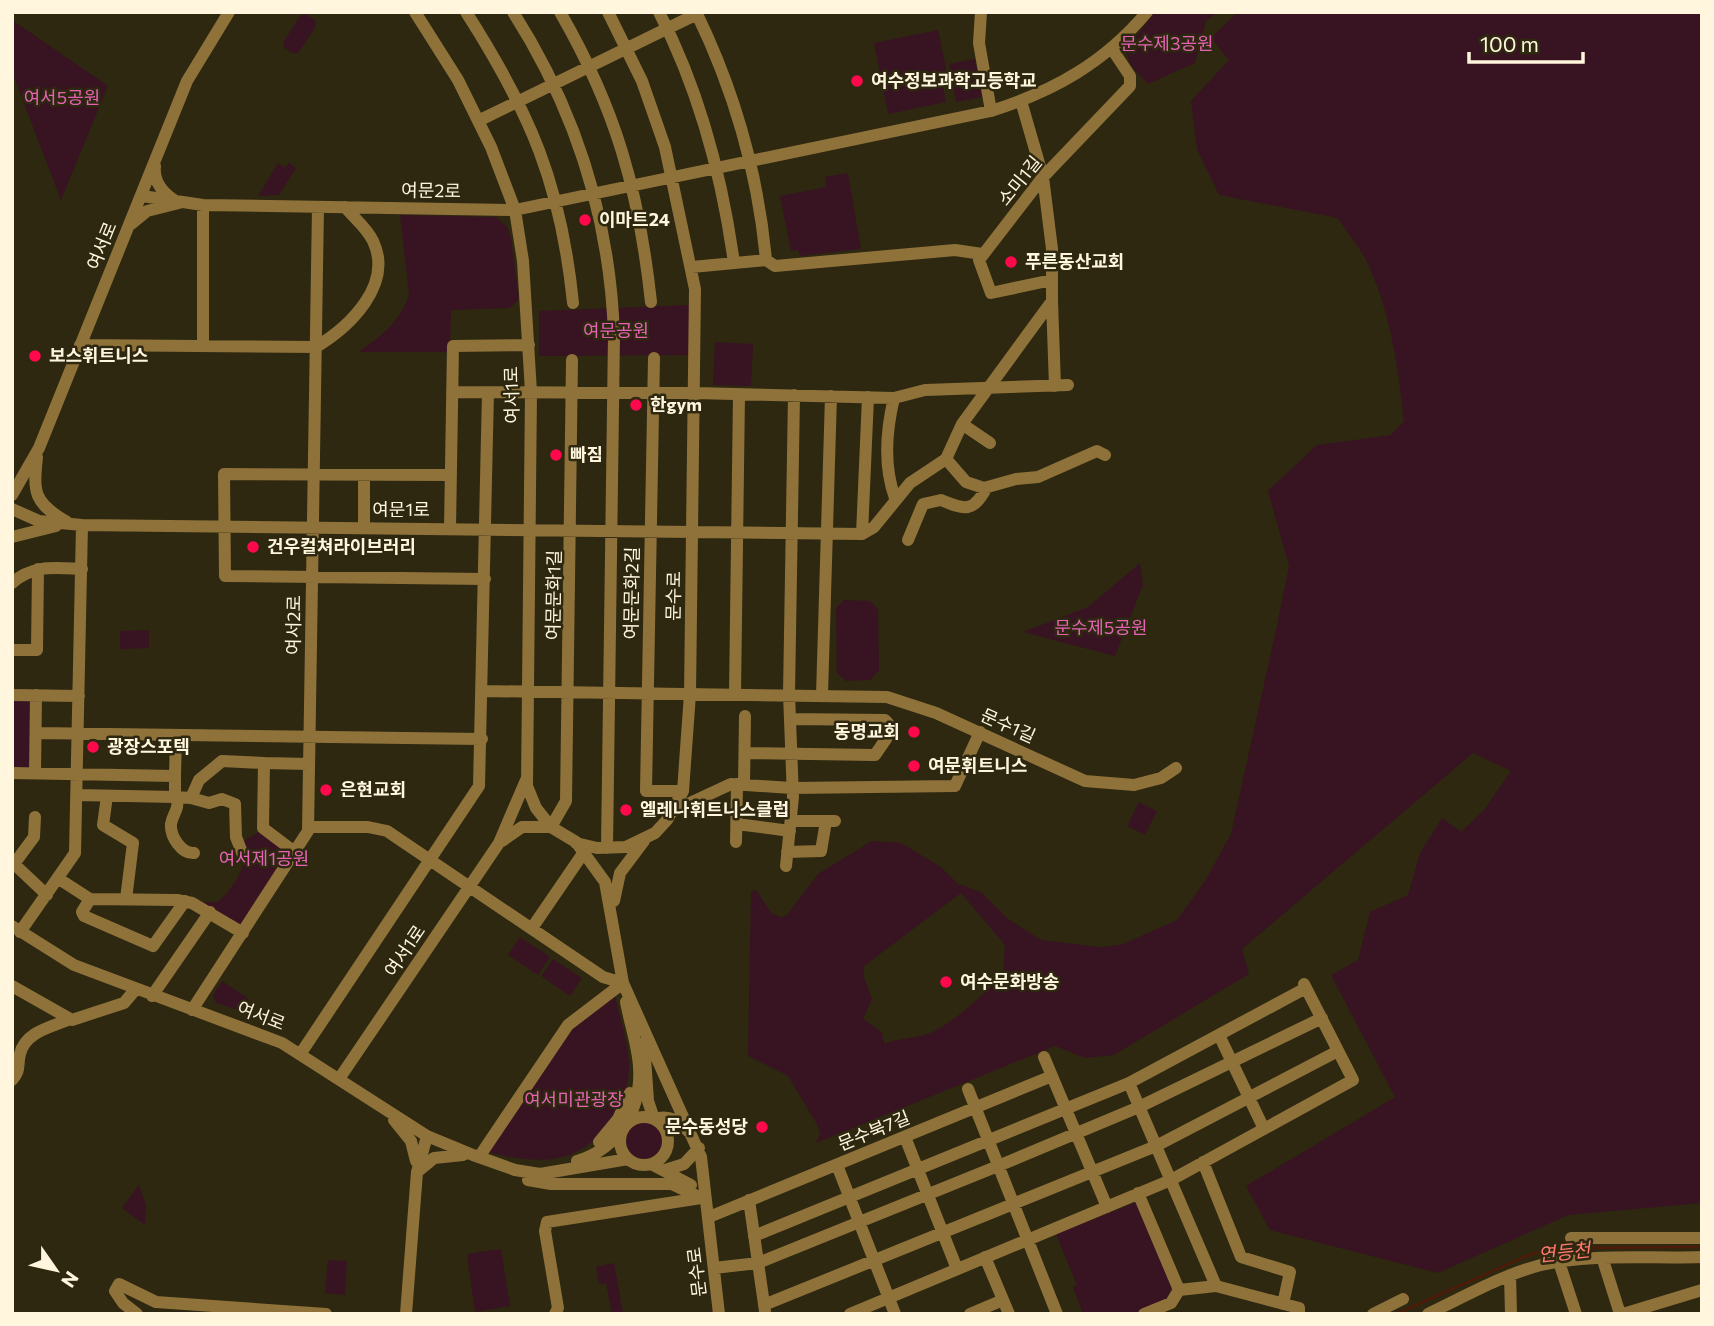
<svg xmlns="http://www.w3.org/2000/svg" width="1714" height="1326" viewBox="0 0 1714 1326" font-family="Commissioner,'Noto Sans KR',sans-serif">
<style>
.green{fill:#381322;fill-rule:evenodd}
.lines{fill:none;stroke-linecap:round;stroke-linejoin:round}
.stream{stroke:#4f1b09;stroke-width:2.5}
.minor{stroke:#8f723a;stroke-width:12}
.poi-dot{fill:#ff094c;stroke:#2e2811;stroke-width:2.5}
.labels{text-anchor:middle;stroke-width:5;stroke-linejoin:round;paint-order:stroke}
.park-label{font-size:18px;fill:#e662b4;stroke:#2e2811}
.poi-label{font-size:18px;font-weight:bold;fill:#fff6dd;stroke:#2e2811;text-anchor:start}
.street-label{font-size:18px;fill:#fff6dd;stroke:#2e2811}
.water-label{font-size:19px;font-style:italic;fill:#ff796b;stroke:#2e2811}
</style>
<rect width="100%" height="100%" fill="#2e2811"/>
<path class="green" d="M1155,12h63l-12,9 -11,42 -47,21c-10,-11 -24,-21 -20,-37z
M1238,12h464v1191l-134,12 -130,58 -168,-43 -24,-44 149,-89 -64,-122 27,-15 12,-48 38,-17 12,-42 22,-35 19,14 23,-22 27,-39 -38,-18 -231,196 7,25 -135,81 -29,3 -30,-12 -239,97 4,-9 -3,-10 -29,-48 -40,-20 3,-164 5,-2 15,23 10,4 6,-2 31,-41 54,-33 29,2 40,24 17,17 23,8 27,27 33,21 58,7 22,-2 56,-25 28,-39 26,-47 45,-204 13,-64 -21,-75 49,-46 74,-10 13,-14c-6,-53 -14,-114 -39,-163 -8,-14 -19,-27 -27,-40l-119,-23 -22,-46 -6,-48 38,-41 -18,-22zM961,893l44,52 -2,31c-20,17 -51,50 -76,58 -14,5 -29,4 -43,10l-2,-12 -19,-13 9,-20 -8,-22v-11z
M305,14l10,6 1,6 -17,26 -5,2 -10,-6 -1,-5 17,-27z
M12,20l96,66 -47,114 -49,-128z
M938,30l9,43 -6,2 5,27 -58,12 -14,-71z
M975,59l7,38 -26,5 -7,-38z
M278,163l7,5 4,-5 7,5 -17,27 -21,1z
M848,173l13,76 -61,7 -2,-6 -7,1 -11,-55 46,-9 -1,-10z
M400,215l96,2 11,10 4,12 8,60 -9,9 -59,2 -1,42h-92c23,-15 44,-32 51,-58z
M689,305l3,50 -153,1v-45z
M715,342l38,2 -2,42 -38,-1z
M1140,563l3,22 -28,71 -92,-24 65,-25z
M844,600l26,1 8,8 1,61 -9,10 -24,1 -9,-8 -1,-65z
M149,630v18l-29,1v-18z
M12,698l14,1 4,4v63l-5,5 -13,-1z
M1139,802l18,9 -12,24 -18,-9z
M259,832l29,21 -46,71 -6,1 -35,-23h17c11,-9 26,-31 27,-45 0,-8 -3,-10 0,-17z
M520,937l30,20 -12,18 -30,-20z
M553,959l29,19 -12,18 -29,-20z
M222,981l27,18 -8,12 -25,-8 -3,-8z
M615,996c5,22 13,45 14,69 1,19 -6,34 -15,50 -31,51 -71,50 -123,38l-2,-4 86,-123z
M626 1141a18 18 0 1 1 36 0a18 18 0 1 1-36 0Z
M139,1185l7,20 -1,20 -23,-17z
M1134,1203l4,1 35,80 -7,17 -32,13h-51l-10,-27 4,-2 -21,-51z
M501,1249l9,57 -35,6 -8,-58z
M328,1260l19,1 -2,34 -20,-2z
M614,1263l9,50 -11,1 -6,-31 -7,1 -3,-17z"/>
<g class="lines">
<path class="stream" d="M1396,1314l135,-60 44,-6 127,-1"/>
<path class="minor" d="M415,12l43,68 33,67 24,63 8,51 8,131 -4,394 9,22 15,19 25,15 29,40 18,101 78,174 18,157
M466,12c64,100 95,172 107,291
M513,12c63,99 97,206 101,323l-7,513
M560,12c56,97 79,179 91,290
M659,12c40,78 63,164 75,251
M696,12c38,78 62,161 70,248
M981,12l-2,31 12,68
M480,120l217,-106
M142,196l61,9 312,5 476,-99c63,-20 113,-48 156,-99
M131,224l16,-13 32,-8c-14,-8 -26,-20 -24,-37
M692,267l74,-7 9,6 180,-16 27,4
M1052,280l-61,13 -12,-33 64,-83 87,-91v-10l-18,-27
M1052,301l3,85
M80,345l236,2c33,-20 78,-62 57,-106 -6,-13 -19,-23 -28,-34
M203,346v-141
M654,358l-8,433h37
M452,392l243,1 199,5 31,-8 143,-5
M894,398c-8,33 -11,67 1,100
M962,424l28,19
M37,457c-4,36 -3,46 30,65
M946,459l20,23 18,6 32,-9 22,-2 59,-26 8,4
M451,475l-227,-1 1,102 260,3
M12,495l27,-47 148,-367 42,-69
M12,509l27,12 43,4 780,9 12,-7 36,-44 36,-24 16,-35 90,-123v-52l-9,-72 -22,-76
M364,527v-52
M450,528l3,-182 76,-1
M862,534l6,-137
M12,537l44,-11
M908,540l15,-36 18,-4c24,10 32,13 46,-13
M12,583c21,-19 44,-15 70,-14
M12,650h25l1,-81
M483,691l404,6 49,16 149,68 49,4 27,-7 15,-10
M735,694l4,-300
M12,695l67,1
M822,695l9,-299
M36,733l446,6
M745,753l130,2 11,-16 2,-16 -3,-3 -95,-1
M264,763l45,1
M12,773l163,3v21l16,1 8,-18 23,-19 42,2 -1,65 33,25
M35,773l1,-78
M175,776l1,-40
M744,785l1,-69
M77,795l98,2
M107,796l-4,29 30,18 -7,56
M177,797c2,15 -4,15 -6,27 -1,13 11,30 23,29
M191,798l18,5 13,-4 13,5 1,33 7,18
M673,811l58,-27 60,4 164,-2 25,-54
M791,821h44
M737,824l53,7
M309,827h59l19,4 216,146 20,6 -55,42 -89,132
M551,827l15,-26 6,-441
M502,841l20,-14h29
M736,842l1,-58
M576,843l21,5 29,-1 29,-14 12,-13 16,-29 7,-97 5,-405 -30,-142 -23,-66 -34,-69
M787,852l34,-1 5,-30
M12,862l35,33
M14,864l20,-27 1,-20
M786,866l7,-69 -4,-103 5,-299
M59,879l31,20 87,1 15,3 51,30
M90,899l-8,13 2,4 69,30 32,-45
M614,901l6,-28 24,-32
M12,926l62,39 208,78 145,93 46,19 42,15 25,4 88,-15
M532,928l52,-76
M20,932l55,-79 7,-328
M12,986l60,34 52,-17 11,-13
M152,996l58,-84
M192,1010l116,-179 10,-624
M1219,1035l45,94
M644,1043l4,58 6,18c16,-5 25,2 35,13
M301,1053l178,-267 9,-394
M1044,1057l63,150
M339,1079l160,-236 27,-63
M12,1080c9,-10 5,-14 8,-26 5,-22 31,-27 48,-34
M1129,1083l87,203
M968,1089l89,225
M620 1141a24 24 0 1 1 48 0a24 24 0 1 1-48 0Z
M394,1120l17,21 5,20
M905,1137l52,132
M599,1142l19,-23 12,-26
M577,1161c41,-12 65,-52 62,-94 -1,-21 -9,-43 -13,-65
M1203,1162l38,95 49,15 -7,32
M651,1164l40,21
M837,1165l58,149
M665,1170l19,-6 15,-16
M417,1172l17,-14 29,-3
M528,1180l23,4h121l29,14
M1138,1193l41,97
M749,1200l16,111
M709,1217l343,-141
M754,1236l375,-153 177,-95
M1571,1238h131
M985,1257l24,57
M1603,1260l17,54
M1559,1262l17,52
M714,1268l44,-5 240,-97 141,-59 183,-89
M1510,1275l1,39
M1179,1290l37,-4 83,22v6
M764,1305l392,-159 182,-95
M137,1314l-14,-11 -8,-12 4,-7 37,18 170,12
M406,1314l11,-142 10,-36
M555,1314l3,-6 -13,-77 2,-9 154,-24
M850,1314l321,-134 182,-100 -49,-96
M970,1314l33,-14
M1144,1314l27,-11 8,-13
M1373,1314l30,-15
M1428,1314c36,-17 74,-39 113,-49 51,-12 109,-6 161,-8
M1623,1314l79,-24"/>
</g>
<g class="poi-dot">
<circle cx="857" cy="81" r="7"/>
<circle cx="585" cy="220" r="7"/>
<circle cx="1011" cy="262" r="7"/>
<circle cx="35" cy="356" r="7"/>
<circle cx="636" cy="405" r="7"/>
<circle cx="556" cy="455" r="7"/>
<circle cx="253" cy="547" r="7"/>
<circle cx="914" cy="732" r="7"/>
<circle cx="93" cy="747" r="7"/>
<circle cx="914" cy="766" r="7"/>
<circle cx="326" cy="790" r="7"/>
<circle cx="626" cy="810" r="7"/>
<circle cx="946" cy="982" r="7"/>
<circle cx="762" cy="1127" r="7"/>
</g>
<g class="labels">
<g class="park-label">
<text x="1167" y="50">문수제3공원</text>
<text x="62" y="104">여서5공원</text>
<text x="616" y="337">여문공원</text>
<text x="1101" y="634">문수제5공원</text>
<text x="264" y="865">여서제1공원</text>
<text x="574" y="1106">여서미관광장</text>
</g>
<g class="poi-label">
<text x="871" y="87">여수정보과학고등학교</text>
<text x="599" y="226">이마트24</text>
<text x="1025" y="268">푸른동산교회</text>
<text x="49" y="362">보스휘트니스</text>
<text x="650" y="411">한gym</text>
<text x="570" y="461">빠짐</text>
<text x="267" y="553">건우컬쳐라이브러리</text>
<text x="900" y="738" text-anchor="end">동명교회</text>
<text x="107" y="753">광장스포텍</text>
<text x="928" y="772">여문휘트니스</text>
<text x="340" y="796">은현교회</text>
<text x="640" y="816">엘레나휘트니스클럽</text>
<text x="960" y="988">여수문화방송</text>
<text x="748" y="1133" text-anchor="end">문수동성당</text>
</g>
<g class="street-label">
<text transform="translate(1020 181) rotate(-51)" y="6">소미1길</text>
<text transform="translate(431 191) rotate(1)" y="6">여문2로</text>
<text transform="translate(102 246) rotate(-68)" y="6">여서로</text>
<text transform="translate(512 395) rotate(-91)" y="6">여서1로</text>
<text x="401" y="516">여문1로</text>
<text transform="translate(632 593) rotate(-89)" y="6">여문문화2길</text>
<text transform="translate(554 595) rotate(-89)" y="6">여문문화1길</text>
<text transform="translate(674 596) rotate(-89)" y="6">문수로</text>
<text transform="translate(294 625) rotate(-89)" y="6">여서2로</text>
<text transform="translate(1008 726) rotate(24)" y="6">문수1길</text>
<text transform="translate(405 951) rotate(-56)" y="6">여서1로</text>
<text transform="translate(261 1016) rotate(21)" y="6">여서로</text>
<text transform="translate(874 1131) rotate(-22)" y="6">문수북7길</text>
<text transform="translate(697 1272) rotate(-97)" y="6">문수로</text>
</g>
<g class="water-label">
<text transform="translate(1564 1252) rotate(-6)" y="7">연등천</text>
</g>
</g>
<rect width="1714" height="1326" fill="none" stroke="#fff6dd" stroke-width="28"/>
<g transform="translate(56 1270) rotate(124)" stroke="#2e2811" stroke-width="5" paint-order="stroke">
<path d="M0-5L12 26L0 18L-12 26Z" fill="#fff6dd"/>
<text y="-10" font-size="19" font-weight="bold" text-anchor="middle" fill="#fff6dd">N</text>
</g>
<path d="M1469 52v10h114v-10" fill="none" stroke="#fff6dd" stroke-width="3.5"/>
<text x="1480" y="52" font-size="21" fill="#fff6dd" stroke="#2e2811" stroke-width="5" paint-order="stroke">100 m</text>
</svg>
